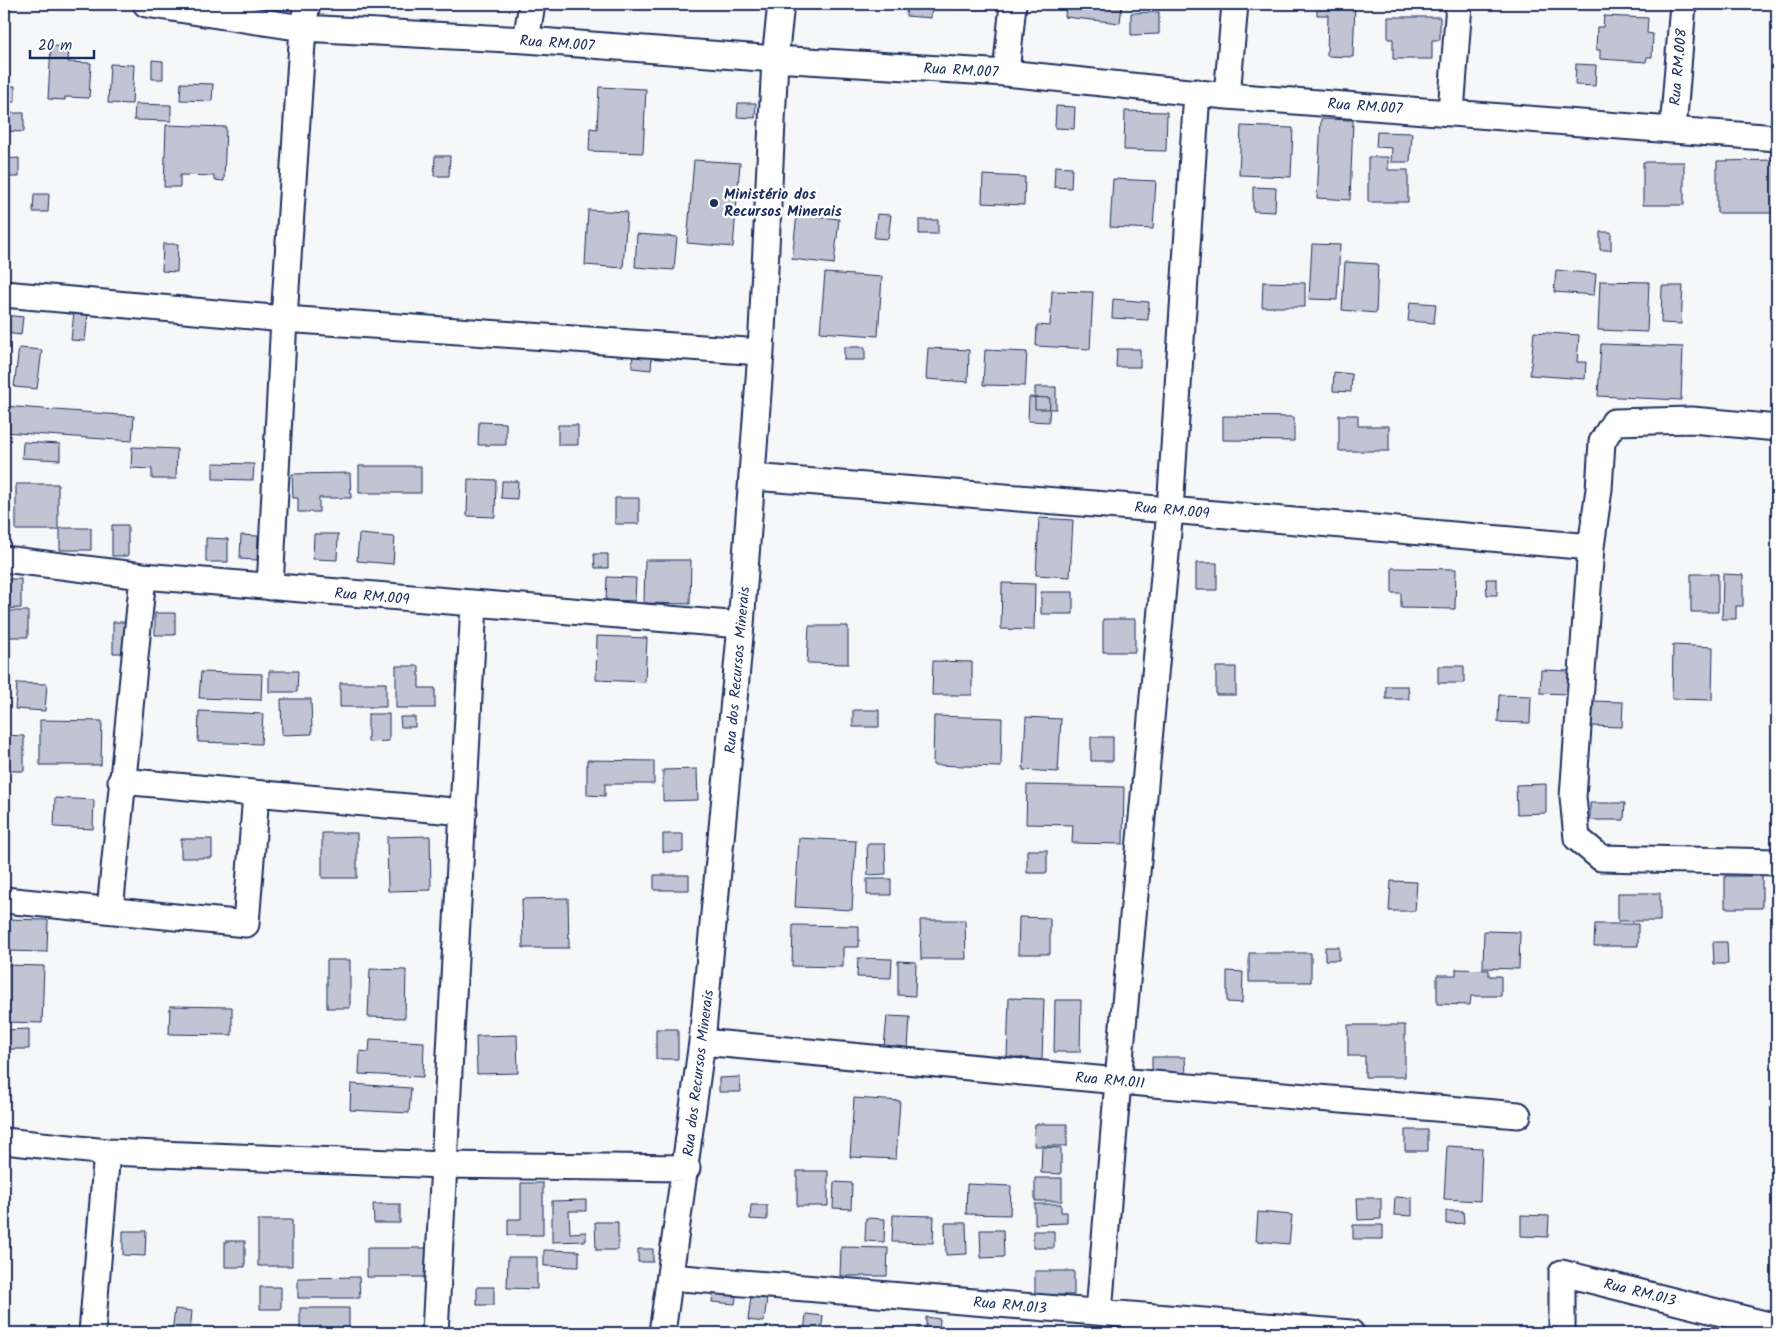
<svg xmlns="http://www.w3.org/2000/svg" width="1781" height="1337" viewBox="0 0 1781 1337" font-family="Kalam,sans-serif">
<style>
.building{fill:#c0c4d3;stroke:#1b2f5e}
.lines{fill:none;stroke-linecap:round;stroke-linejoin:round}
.minor-casing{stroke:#1b2f5e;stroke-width:29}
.minor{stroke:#fff;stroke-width:25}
.poi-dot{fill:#1b2f5e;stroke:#fff;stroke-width:2}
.labels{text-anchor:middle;stroke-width:5;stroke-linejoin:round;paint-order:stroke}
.street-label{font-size:15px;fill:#1b2f5e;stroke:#fff}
.poi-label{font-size:15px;font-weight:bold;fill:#1b2f5e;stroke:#fff;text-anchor:start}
</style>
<rect width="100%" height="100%" fill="#f6f7f9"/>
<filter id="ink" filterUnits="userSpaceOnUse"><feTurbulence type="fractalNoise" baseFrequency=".02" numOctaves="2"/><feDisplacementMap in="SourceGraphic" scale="10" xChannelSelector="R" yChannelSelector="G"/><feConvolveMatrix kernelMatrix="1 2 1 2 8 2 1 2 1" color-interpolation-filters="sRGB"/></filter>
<g filter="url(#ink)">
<path class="building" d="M907,4h25l-1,14 -25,-2z
M958,4h31v5h-31z
M1066,4h56l-2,19 -55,-6z
M1317,4h38l-2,53 -26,-1 1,-41h-11z
M1389,4h29v4l-29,-1z
M1628,4h27v2z
M1159,12v22l-28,1v-22z
M1604,16l44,2 -1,15 6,1 -1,23h-5l-1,5 -46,-3v-9h-4l1,-23h6z
M1388,17h52v23h-8v19h-39v-20h-5z
M51,46l18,1 -1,15 23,1 -2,35 -24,-1v3l-17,-1z
M152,60l11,1v18h-11z
M110,64l24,1 -2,39 -24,-1z
M1576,64l20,1 -1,21 -20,-1z
M181,83l32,1 -1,17 -32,-1z
M4,86h11v16h-11z
M599,87l47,2 -3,64 -54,-2 1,-23 7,1z
M738,103h18l-1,15 -18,-1z
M135,104l36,1v16l-37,-1z
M1056,106l19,1 -1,22 -19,-1z
M1125,111l42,1 -1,39 -42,-1z
M4,113h20v19l-20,-1z
M1321,119l32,1 -3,80 -33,-2z
M166,125l60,2 -2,54 -10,-1v-4l-34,-1v12h-16z
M1241,126l52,2 -2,49 -52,-2z
M1377,132l35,1 -2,29h-19l1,-14 -16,-1z
M435,156h15l-1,20h-15z
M1368,157h20v13h20v32h-40z
M19,158v19h-15v-18z
M694,160l46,3 -7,84 -46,-4z
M1777,160v53h-60v-52z
M1643,162h41v43h-41z
M1055,166l17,1 -1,21 -17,-1z
M983,175l42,2 -1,28 -42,-2z
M1113,179l43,2 -3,48 -43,-2z
M1253,187l23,1 -1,24 -22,-1z
M34,194h15l-1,18h-15z
M588,210l39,2 -4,56 -38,-3z
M797,214l42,5 -5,45 -42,-5z
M877,214l14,1 -3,24 -14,-1z
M919,220h19v14h-19z
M1600,232h11v18h-11z
M637,234l40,3 -3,33 -39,-3z
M163,244h15l-1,28 -15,-1z
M1312,244l28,1 -3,55 -28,-1z
M1345,262l33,2 -2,49 -34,-3z
M1556,270l40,4 -2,21 -40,-3z
M825,273l57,4 -4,59 -58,-4z
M1600,281l49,1 -2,50 -49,-2z
M1263,282l42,1v24h-43z
M1662,286h21l-2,38 -20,-1z
M1052,291l41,1 -3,57 -54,-3 1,-21 13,1z
M1113,299l36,3 -1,18 -36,-2z
M1410,302l26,2 -2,19 -26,-2z
M74,312l14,2 -3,27 -14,-1z
M4,315l19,2 -2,18 -17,-2z
M1534,332l45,3 -2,27h9l-1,17 -55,-4z
M1601,344l82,3 -2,53 -83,-4z
M844,347h21v13h-21z
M19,348l23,2 -5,39 -23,-2z
M928,348l41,2 -1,32 -42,-3z
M1117,349h23v18h-24z
M985,350l42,2 -2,34 -42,-1z
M633,354l19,1 -1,15 -19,-2z
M1334,372l18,2 -1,18 -18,-1z
M1035,387h21v22h-21z
M1029,397l21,1 -1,24 -21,-1z
M4,406l130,10 -2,25 -128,-9z
M1339,415h19v11h31v25h-50z
M1223,416l71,1v24l-71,-1z
M479,422l27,1v22h-28z
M558,425h20v20h-20z
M23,442l37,2v16l-38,-2z
M132,447l45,2 -1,30h-24v-10l-21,-1z
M213,463l41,1 -1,16 -40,-1z
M359,466h62v27h-62z
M350,473l1,25h-32v14h-21v-14h-5l-1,-24z
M468,479l28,1 -1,37 -28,-1z
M502,481h16l-1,18 -16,-1z
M16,484h42v46h-42z
M615,498h24v26h-24z
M1039,518l34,2 -3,57 -34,-2z
M112,525h16v31h-16z
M60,528h31v22h-31z
M314,534h24l-1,26 -24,-1z
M359,534l36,3 -2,27 -36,-3z
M241,535l17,1 -1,24 -17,-1z
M206,538l22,1v23h-22z
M594,554h14v14h-13z
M645,560h46l-1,44 -46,-1z
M1196,563h21v27h-21z
M1392,568l64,1 -1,40 -54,-1v-15h-9z
M1691,574h27v38h-27z
M1723,574l20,1v31h-7v13h-14z
M607,577l29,1 -1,23 -29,-1z
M4,579h17v29l-17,1z
M1486,579h11v16h-10z
M1002,583l33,1 -1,46 -33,-1z
M1041,592h32v22h-32z
M6,611h22v26h-21z
M155,613h20v22h-20z
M1103,619h32v33h-32z
M113,622h17v31h-17z
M809,626h39v38l-41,-1z
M597,636l50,2 -2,44 -49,-2z
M1673,645l40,2 -1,53 -40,-1z
M933,661l39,1v33h-40z
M396,666h23v22h16v20h-39z
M1438,666h26v17h-26z
M1216,667h20v28h-20z
M1541,670l29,1 -1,23 -29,-1z
M269,671h29l-1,21h-28z
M201,672l61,2 -1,26 -62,-2z
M17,683l30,1 -2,27 -30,-2z
M340,683h46v24h-46z
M1386,686h22l1,13h-23z
M1499,695l32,1 -1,27 -32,-1z
M281,699h30l1,35 -30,1z
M1591,701l32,1 -1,25 -32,-1z
M853,710h26v17h-26z
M199,711l64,3 -2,30 -63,-2z
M368,714h21v27l-21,1z
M934,716l68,2 -1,49 -68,-2z
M400,717h15v10h-14z
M1026,717l35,2 -3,53 -35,-2z
M40,720l62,1 -1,44h-61z
M4,735l20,1v35h-20z
M1091,737h22v24h-22z
M587,760l67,1v23h-49v12l-18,-1z
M697,769l1,31 -35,1v-31z
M1546,784v29l-29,1 -1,-29z
M1027,785l97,2 -1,57 -51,-1 1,-18 -47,-1z
M55,798l39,2 -1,29 -39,-2z
M1590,803h35l-1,17h-34z
M322,833h35v45h-35z
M663,834h20v18h-20z
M430,836l1,54 -43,1 -1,-54z
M799,838l57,3 -4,69 -57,-3z
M181,839h31v19h-31z
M867,844h18l1,30 -18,1z
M1027,850h20v23h-20z
M654,875h35v15h-35z
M1725,876h37v32h-37z
M867,879h24v16h-24z
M1391,881l26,1 -2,29h-26z
M1618,893h42v28h-42z
M568,898l1,50h-46l-1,-49z
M1019,917l31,1v36h-32z
M4,919l44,1 -1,32 -43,-1z
M920,920h45l1,39h-45z
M1595,924h43v22h-44z
M793,925l66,1v21h-16v20l-51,-1z
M1484,931l36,1 -1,37 -36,-1z
M1713,942h14l1,22h-14z
M1325,947h14v13h-14z
M1249,953h62v29h-62z
M858,958l34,1 -1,19 -34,-1z
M327,960h23v48h-23z
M898,961l18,1 -1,34 -17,-1z
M4,965l40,1 -2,57 -38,-1z
M370,969l36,1 -1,48 -37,-1z
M1456,969l33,1v6h12v20h-30l-1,9 -33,-1v-29h19z
M1227,971l16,1 -1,31 -15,-1z
M1009,998l35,1 -2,61 -35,-1z
M1055,1000h26l-1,52h-26z
M170,1006l62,1v28l-63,-1z
M887,1016l23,1 -2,32 -24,-2z
M1348,1025h57v52h-40v-21h-17z
M29,1029v20h-25v-19z
M656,1029h22v30h-22z
M517,1035l1,38 -41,1 -1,-38z
M370,1039l54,3 -1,35 -64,-3 1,-23 9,1z
M1152,1057h33l1,18h-34z
M740,1077l1,15h-22v-14z
M351,1084l60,4 -2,25 -59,-3z
M854,1098l46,3 -4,58 -46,-2z
M1035,1124h32v22h-33z
M1405,1130h23v21h-23z
M1447,1146l35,2 -2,53 -36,-2z
M1042,1147l19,1v26l-20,-1z
M797,1171h31v35h-31z
M1035,1178h27v23h-27z
M834,1182l18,1 -1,26 -18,-1z
M521,1183h22v52h-35v-16h13z
M967,1184l44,2 -1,29 -44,-1z
M1395,1197l17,1v18l-18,-1z
M1357,1198h24v21l-23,1z
M586,1200v11h-17l1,22 16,-1v9l-34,1v-41z
M373,1204h27v19h-26z
M1035,1204h26v8h6v11l-32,1z
M751,1205h16v15l-17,-1z
M1446,1211h17l1,12 -18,1z
M1258,1212l34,3 -3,29 -33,-3z
M893,1215l41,1 -1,27 -41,-1z
M1521,1215l28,1 -1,21 -27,-1z
M866,1218l19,1 -1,23 -19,-1z
M258,1220h34v46h-34z
M595,1222h23v28h-22z
M945,1223h21l1,31 -21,1z
M1353,1225h30v14h-30z
M980,1230h23l1,27 -23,1z
M123,1231h23l-1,25 -22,-1z
M1033,1231h21v17h-21z
M225,1241h20v26h-20z
M841,1247l47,1 -1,28h-47z
M367,1248h64v29h-64z
M638,1249h15v13h-15z
M544,1250l35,1v16l-35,-1z
M508,1257h29v32l-30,-1z
M1035,1271h39v24h-39z
M359,1277l1,21h-62v-20z
M260,1287h21v22h-21z
M477,1287h17v18h-17z
M714,1287l23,3 -2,14 -23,-2z
M751,1296l16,2 -3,24 -16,-2z
M300,1308h49v25h-49z
M175,1309l17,2 -2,22 -18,-1z
M806,1314l17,2 -2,17h-17z
M926,1317l14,2 -1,14h-21v-6l8,1z
M711,1329l21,4h-22z"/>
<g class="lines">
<g class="minor-casing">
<path id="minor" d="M146,4l157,24 223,12 249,19 231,14 221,23 550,42
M526,40l6,-36
M1006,73l7,-69
M1227,96l8,-92
M1451,112l8,-108
M1673,130l10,-126
M4,294l280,25 477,33
M1777,428l-85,-8 -78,2 -12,20 -3,47 -8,58 -18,250 4,41 24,20 176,4
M753,477l417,33 421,37
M4,559l139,17 598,49
M270,587l14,-268 19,-291 4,-24
M121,781l343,31
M4,900l242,24 10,-130
M110,910l33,-334
M702,1042l416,39 400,34
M4,1141l103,11 338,13 242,3
M670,1277l681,56
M1099,1312l19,-231 52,-571 27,-418
M92,1333l15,-181
M435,1333l39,-729
M662,1333l40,-291 39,-417 20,-273 14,-293 6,-55
M1562,1333v-60l215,54"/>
</g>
<use href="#minor" class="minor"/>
</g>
</g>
<circle class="poi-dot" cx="714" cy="203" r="5"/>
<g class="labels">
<g class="street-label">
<text transform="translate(557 43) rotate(4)" y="5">Rua RM.007</text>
<text transform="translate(1678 67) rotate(-85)" y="5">Rua RM.008</text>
<text transform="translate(961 70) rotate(3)" y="5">Rua RM.007</text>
<text transform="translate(1365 106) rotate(4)" y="5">Rua RM.007</text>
<text transform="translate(1172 510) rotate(5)" y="5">Rua RM.009</text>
<text transform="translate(372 596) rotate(5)" y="5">Rua RM.009</text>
<text transform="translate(737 670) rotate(-85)" y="5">Rua dos Recursos Minerais</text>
<text transform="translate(698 1073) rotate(-83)" y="5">Rua dos Recursos Minerais</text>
<text transform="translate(1110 1080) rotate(5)" y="5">Rua RM.011</text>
<text transform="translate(1640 1292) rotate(14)" y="5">Rua RM.013</text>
<text transform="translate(1010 1305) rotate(5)" y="5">Rua RM.013</text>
</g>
<g class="poi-label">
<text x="724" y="199">Ministério dos<tspan x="724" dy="17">Recursos Minerais</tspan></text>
</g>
</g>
<rect width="1781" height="1337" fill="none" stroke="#fff" stroke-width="20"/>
<rect x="10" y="10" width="1761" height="1317" fill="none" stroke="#1b2f5e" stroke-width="2" filter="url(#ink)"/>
<path d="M30 50v8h64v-8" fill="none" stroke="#1b2f5e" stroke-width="2.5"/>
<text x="38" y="50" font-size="15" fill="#1b2f5e" stroke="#ffffff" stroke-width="4" paint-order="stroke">20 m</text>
</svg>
